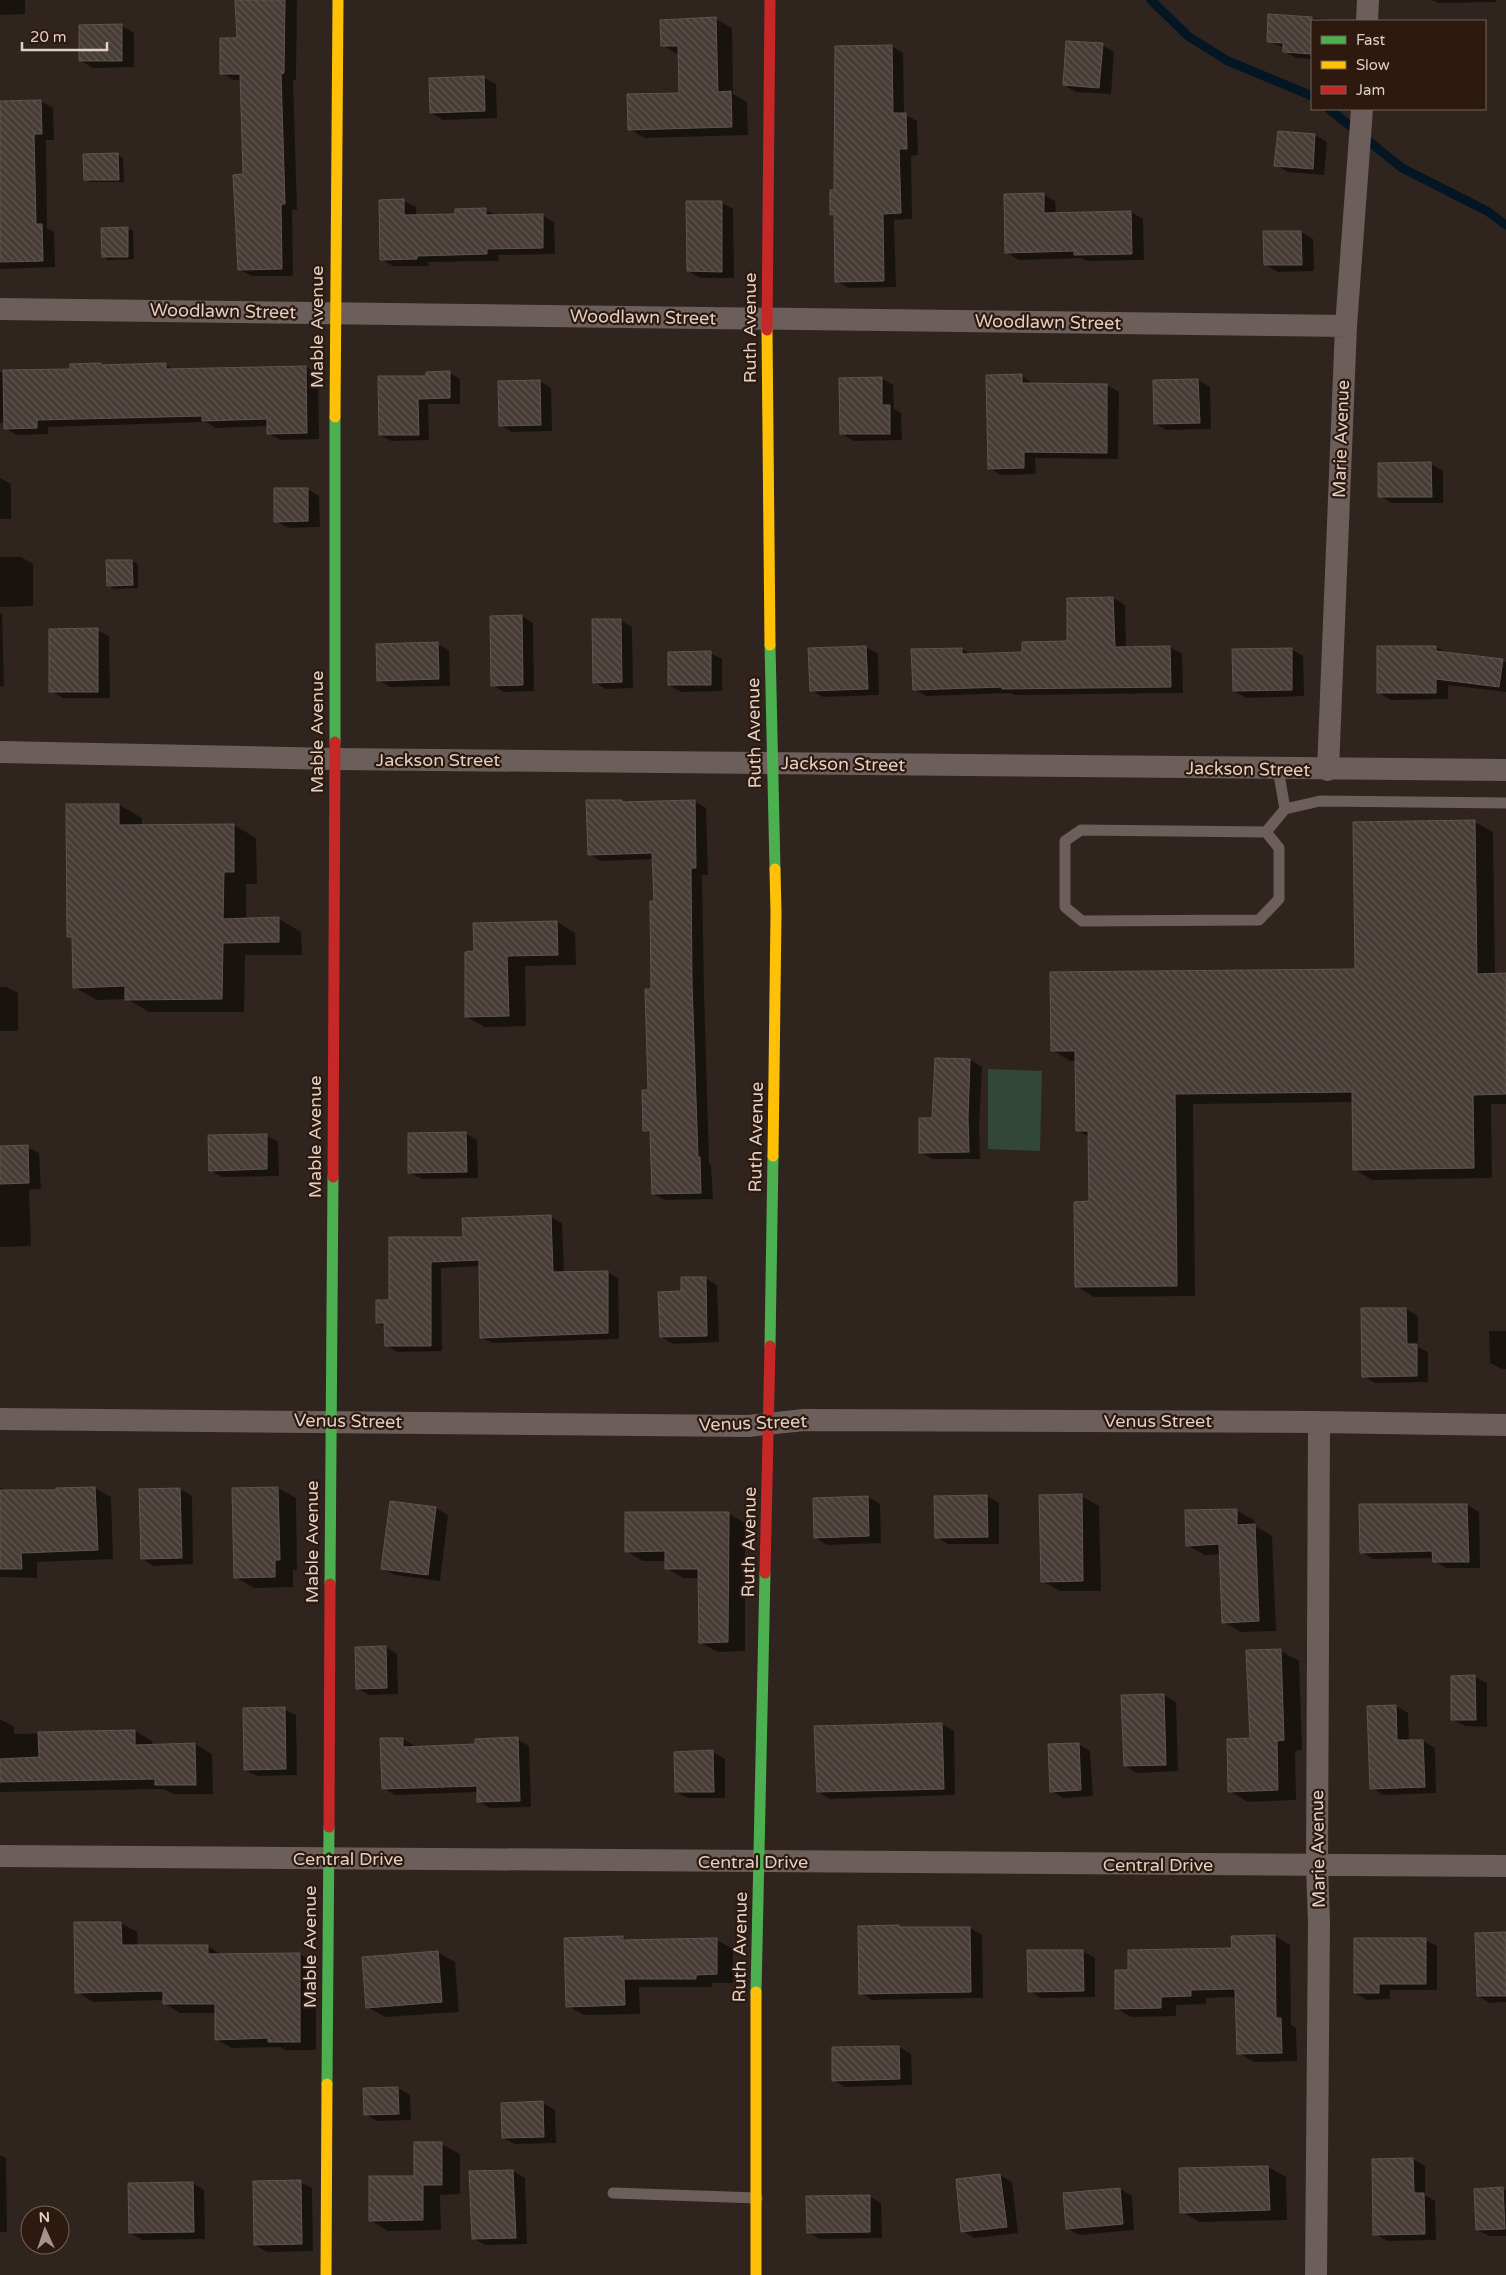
<svg xmlns="http://www.w3.org/2000/svg" width="1506" height="2275" viewBox="0 0 1506 2275" font-family="'Varela Round',sans-serif">
<style>
.green{fill:#30473a}
.shadow{fill:#0007}
.lines{fill:none;stroke-linecap:round;stroke-linejoin:round}
.stream{stroke:#041523;stroke-width:9}
.building{fill:url(#building-back-hatch);stroke:#5f544f}
.lane{stroke:#6c5e5b;stroke-width:11}
.street{stroke:#6c5e5b;stroke-width:22}
.fast{stroke:#4caf50;stroke-width:11}
.slow{stroke:#ffc107;stroke-width:11}
.jam{stroke:#c62828;stroke-width:11}
.labels{text-anchor:middle;stroke-width:4.5;stroke-linejoin:round;paint-order:stroke}
.street-label{font-size:18px;fill:#dfd0c8;stroke:#2d190d}
</style>
<defs>
<pattern id="building-back-hatch" width="6" height="6" patternUnits="userSpaceOnUse" patternTransform="scale(1.25)"><rect width="6" height="6" fill="#473c36"/><path d="M-1 5l2 2M0 0l6 6M5-1l2 2" fill="none" stroke="#615752"/></pattern>
</defs>
<rect width="100%" height="100%" fill="#30241e"/>
<path class="green" d="M988,1069l54,2 -2,80 -52,-2z"/>
<path class="shadow" d="M0,0h25v14l-25,1z
M236,0h61l-1,80h-3l4,130h-5l1,66h-41l-12,-6 4,-94 -3,-96h-8l-11,-7 16,-34z
M1432,0h64v2l-58,1z
M1270,16l57,3 4,2h-19v38l-16,-1 -12,-7v-3l-16,-7z
M716,19l16,9 1,66 14,8 1,33 -103,3 -16,-9 51,-35 -1,-39 -17,-10z
M122,26l12,7v34l-41,1 -12,-7z
M1102,45l12,7 -3,42 -35,-2 -12,-7z
M892,46l11,7 1,61 13,7 1,34 -7,1 1,63 -18,1 2,67 -47,1 -12,-7 -2,-65 -3,-2z
M484,78l12,6 1,34 -54,2 -12,-7z
M41,101l12,7 1,32h-8l1,88 7,4 1,35 -55,2v-167z
M1279,132l36,3 12,7 -3,33 -36,-3 -12,-7z
M118,155l5,3 1,24h-34l-5,-3z
M1043,194l12,7 1,13 75,-2 12,7 1,41 -57,1 -6,-3 -62,2 -12,-7z
M404,201l12,6v9h40l29,-7 12,7 45,-1 12,7 1,32 -57,1 1,6 -71,1 1,4h-36l-12,-7z
M721,202l12,7 1,69h-34l-12,-7z
M127,228l6,3 1,28 -26,1 -5,-3z
M1265,232h36l12,7 1,32 -36,1 -12,-7z
M101,364l3,2 62,-1 8,5 132,-3 12,7 1,65 -39,1 -12,-7v-7l-52,2 -10,-6 -158,5v7l-31,1 -12,-7v-5h-5v-51l71,-2z
M450,373l10,6v25h-32l1,36 -38,1 -11,-6 47,-57z
M1021,375l12,9 74,1 12,7 -1,67 -83,-1 1,16 -35,1 -12,-7z
M881,378l12,7 1,24 7,4 1,27 -48,1 -12,-7z
M1198,380l12,7 1,42 -44,1 -12,-6 -1,-43z
M540,381l11,7 1,43 -40,1 -12,-7z
M1431,464l12,7v32h-51l-12,-7z
M0,478l11,6v35h-11z
M307,489l12,7 1,31 -32,1 -12,-7z
M0,557h21l12,7v42l-33,1z
M132,561l6,3v24l-24,1 -6,-4z
M1113,598l12,7 1,43 44,-1 12,7 1,39 -168,2 -4,-2 -85,3 -12,-7 48,-40 10,6 51,-2 46,-11z
M0,613l2,1 2,72h-4z
M522,616l11,7 1,68 -30,1 -12,-7z
M620,620l12,7 1,61 -27,1 -12,-7z
M97,630l12,6 1,62h-47l-12,-7z
M437,644l12,6 1,36 -60,1 -11,-7z
M866,647l12,7 1,41 -56,2 -12,-7z
M1436,647l11,6 59,9v30l-58,-7v14l-57,1 -12,-7z
M1291,649l12,7 1,40 -58,2 -12,-7z
M710,653l12,6v32l-41,1 -12,-7z
M622,801l3,2 69,-2 12,7 2,67h-6l2,116 5,172 2,2 2,34 -48,1 -12,-6 -2,-60 -7,-4 5,-39 6,-189 -1,-43 -53,2 -12,-7z
M119,805l23,13v8l92,-1 22,13 1,46h-11v35h33l22,13 1,23h-57l-1,57h-95l-22,-13 -30,1 -23,-13v-48l-5,-3 -1,-130z
M1475,822l18,10 2,143h11v129h-15l1,74 -120,2 -18,-11 -1,-67 -160,2 2,192 -101,1 -18,-11 14,-83 -1,-66 -12,-7 -1,-69h-6l-18,-11 304,-80 -2,-147z
M557,922l18,11 1,32 -51,1 1,60 -41,1 -19,-10 9,-65z
M0,987h6l12,6v38h-18z
M970,1060l12,7 -3,58 1,34h-48l-12,-7 13,-33z
M465,1133l12,7 1,38 -56,1 -12,-6z
M266,1135l12,7 1,34 -57,1 -12,-7z
M0,1147h27l12,6 2,36 -12,1 2,56 -31,1z
M551,1217l11,6 2,50 43,-1 11,6 1,61 -127,4 -11,-6 -1,-71 -39,2 1,83 -45,1 -11,-7 -1,-18 -8,-4 13,-21v-64l74,1z
M705,1278l12,7 2,57 -46,2 -12,-7 22,-45z
M1406,1309l12,7v31l10,5v30l-53,1 -12,-7 -1,-66z
M1489,1331h17v38h-4l-12,-6z
M0,1487l8,5 49,-1v-1l38,-2 16,9 2,62 -76,3v16l-37,-1z
M278,1488l18,10 1,72h-4v17l-39,1 -19,-11z
M180,1489l12,7 1,68 -39,2 -12,-7z
M987,1496l12,7v41h-51l-12,-7z
M1081,1496l18,10 2,85h-41l-18,-10z
M868,1497l12,7 1,39 -54,2 -11,-7z
M391,1503l45,5 12,7 -8,66 -45,-6 -12,-7z
M1467,1505l12,7 1,56h-34l-12,-7v-3l-61,1 -12,-7z
M1236,1510l18,10 1,6 17,10 4,95 -35,1 -18,-10 -2,-68 -16,1 -18,-10z
M728,1513l17,10v128l-27,1 -17,-9 -2,-65h-16l-17,-10v-7h-23l-17,-10z
M386,1647l11,7 1,40 -29,1 -12,-7z
M1281,1651l18,10 3,89 -7,1 1,49 -48,2 -19,-11 22,-52z
M1475,1677l12,6v44l-22,-1 -12,-6z
M1164,1695l12,7 2,69 -41,2 -12,-7z
M1396,1706l12,7 1,28h14l12,7 1,45 -53,2 -11,-7z
M284,1709l12,6 1,60 -40,1 -12,-6z
M0,1719l14,8v7l121,-3 17,10v4l43,-1 17,10 1,40h-39l-11,-5 -163,3z
M942,1724l12,7 1,64 -125,4 -12,-7z
M403,1739l12,7v2l62,-2 40,-7 12,7 2,61 -41,1 -12,-7v-9l-83,3 -12,-7z
M1078,1744l12,7 3,45 -30,2 -12,-7z
M713,1752l12,7v39h-37l-12,-6z
M121,1923l16,9 1,14h70l14,9 78,-1 16,10v86h-31l-5,-3 -48,1 -16,-9v-26h-36l-16,-10v-3l-71,2 -16,-10z
M970,1928l12,7 1,63 -111,2 -12,-7z
M1506,1934v68l-16,1 -12,-7z
M1275,1936l15,9 1,80 5,3 1,33 -43,1 -15,-9 -2,-56 -31,1v6l-30,1v11l-45,1 -15,-9 13,-37 104,-22z
M622,1937l7,4 88,-1 16,9v34h-21v4h-73l1,27 -56,1 -16,-9z
M1425,1940l12,6v44h-47v9l-23,1 -12,-7z
M1083,1951l12,7v39l-54,1 -12,-7v-39z
M437,1952l18,10 4,50 -74,5 -18,-10z
M899,2047l12,7 1,31 -67,2 -12,-7z
M398,2088l12,7 1,25 -34,1 -12,-7 -1,-25z
M543,2103l12,7 1,33 -41,1 -12,-6 -1,-34z
M441,2144l19,10v40l-20,1 1,35 -53,1 -18,-11 46,-43z
M0,2155l6,3 1,74h-7z
M1413,2159l12,7v29l10,6 1,39 -49,1 -12,-7z
M1268,2167l18,10 1,43 -87,2 -18,-10 -2,-43z
M513,2171l12,7 2,66 -42,1 -12,-7z
M1000,2175l12,7 6,51 -44,5 -11,-7z
M300,2182l12,6 1,63 -46,1 -12,-7z
M193,2183l11,7 1,49 -63,1 -12,-7z
M1502,2188l4,2v46h-17l-12,-6z
M1120,2189l12,7 2,34 -55,5 -12,-7z
M869,2196l12,7 1,35 -62,1 -12,-7z"/>
<g class="lines">
<path class="stream" d="M1151,0l37,36 38,24 86,36
M1329,109l73,59 85,43 19,14"/>
</g>
<path class="building" d="M235,0h50l-1,73 -3,1 4,130h-4l1,65 -44,1 -5,-95 10,-1 -3,-100h-20v-36h17z
M1268,14l44,3v37l-29,-2v-9l-16,-1z
M716,17l2,75 13,-1 1,36 -104,3 -1,-36 52,-1 -1,-47h-17l-1,-26z
M122,24v37h-43v-36z
M1066,41l37,2 -4,45 -36,-3z
M892,45l1,68h13l1,36h-8l2,64 -18,1 1,67 -49,1 -1,-68 -4,1v-25h4l1,-144z
M484,76l1,35 -55,2 -1,-35z
M41,100l1,34h-8l2,90h6l1,37 -43,1v-161z
M1278,131l37,3 -2,35 -39,-3z
M118,153l1,27h-35l-1,-26z
M1044,193v20l87,-2 1,43 -58,1v-4l-69,2 -1,-59z
M404,199v16l51,-1v-5l31,-1v7l57,-1v34l-56,1v5l-70,2v3l-37,1 -1,-60z
M686,201h36v71l-35,-1z
M128,227v30h-26l-1,-29z
M1263,231h38l1,34h-38z
M101,363v2l65,-2v6l140,-3 1,67 -40,1v-15l-65,2v-5l-165,4v8l-33,1 -1,-59 67,-1v-5z
M450,371v27l-32,1 1,36h-40l-1,-59h48v-4z
M1022,374v9l85,1v69l-83,-1v16l-36,1 -2,-94z
M882,377v28h8v29h-50l-1,-56z
M1198,379l2,44 -46,1 -1,-44z
M540,380l1,45 -42,1 -1,-45z
M1431,462l1,35h-54v-34z
M274,488h34v33l-34,1z
M106,560h26l1,25 -26,1z
M1113,597l2,50 55,-1 1,41 -169,2v-2l-89,3 -2,-41 51,-1v6l60,-2v-10l45,-1v-43z
M522,615l1,70 -32,1 -1,-70z
M592,619h29l1,63 -29,1z
M98,628v64h-49v-63z
M438,642l1,37 -62,2 -1,-37z
M866,646l2,43 -58,2 -2,-43z
M1377,646h59v5l67,8 -4,28 -63,-8v14h-59z
M1292,648v42l-59,1 -1,-42z
M711,651v34h-43v-33z
M586,800h36v2l73,-2 1,68h-5l1,116 6,173h2l1,36 -49,1 -2,-63h-7l-1,-41h6l-3,-101h6l-1,-88h4l-2,-48 -64,2z
M66,804h53v21l115,-1v48h-10l-1,47 56,-2v25l-56,1 -1,56 -97,1v-14l-52,2 -1,-51h-5z
M1475,820l2,154 29,-1v121l-33,1 1,73 -121,2 -1,-78 -177,2 2,192 -102,1 -1,-85 15,-1 -1,-70h-12l-1,-80h-24l-1,-79 305,-3 -2,-147z
M557,921l1,34 -51,1 2,60 -44,1v-65l9,-1 -1,-28z
M935,1058l35,1 -2,59 1,34 -50,1v-35h13z
M466,1132l1,40 -59,1v-40z
M267,1134v35l-58,2 -1,-36z
M28,1145l1,38 -29,1v-38z
M551,1215l2,57 55,-1v62l-128,5 -1,-78 -48,2v84h-46l-1,-23h-8v-23h13v-63h74l-1,-19z
M681,1277h25l1,59 -47,1 -2,-45 23,-1z
M1361,1308h45l1,36h10v32l-55,1z
M95,1487l3,63 -77,3 1,16h-22v-79h56v-2z
M278,1487l2,73h-5v17l-41,1 -2,-90z
M180,1488l2,70 -41,1 -2,-70z
M1082,1494l1,87 -42,1 -2,-87z
M987,1495l1,42 -53,1 -1,-42z
M868,1496l1,40 -55,2 -1,-40z
M390,1501l46,6 -8,68 -47,-6z
M1359,1504h108l2,58h-36l-1,-11 -72,2z
M1237,1509v16l18,-1 4,97 -37,2 -3,-79 -33,2 -1,-36z
M625,1512h104l-1,130 -29,1 -1,-74h-33v-18l-40,1z
M386,1646l1,42 -31,1 -1,-42z
M1281,1649l3,91 -7,1 1,49 -50,2 -1,-53 23,-1 -4,-88z
M1475,1675l1,45h-25v-44z
M1164,1694l2,71 -42,1 -3,-71z
M1396,1705l1,35h26l2,47 -55,2 -3,-83z
M285,1707l1,62 -42,1 -1,-62z
M942,1723l2,66 -127,3 -3,-66z
M135,1730v15l60,-2 1,42h-41v-6l-155,3v-23l39,-2 -1,-25z
M518,1737l2,64 -43,1v-16l-95,3 -2,-51h23v9l72,-3v-5z
M1079,1743l2,47 -31,2 -2,-48z
M713,1750l1,42h-39l-1,-40z
M74,1922h47l1,23h86v9l92,-1v89h-32v-4l-53,2v-36h-52v-13l-88,2z
M899,1925v2h71l1,65 -112,2 -1,-68z
M1506,1932v64h-29l-2,-63z
M1275,1935l1,83h5l1,35 -45,1 -2,-65 -44,1v6l-30,1v11l-46,1v-39h13v-20l104,-2 -1,-12z
M623,1936v4l94,-2v36l-21,1v4h-72l1,26 -59,2 -2,-69z
M1354,1938h72v46h-47v9h-25z
M1027,1950h56l1,41 -56,1z
M438,1951l4,51 -76,6 -4,-51z
M899,2046l1,33 -68,2v-34z
M398,2087l1,27 -35,1 -1,-27z
M543,2101l1,36 -42,1 -1,-35z
M414,2142h28v43h-19v35l-54,1v-45h45z
M1413,2158l1,35h10l1,41 -52,1 -1,-76z
M1268,2166l2,44 -90,3 -1,-45z
M513,2170l3,68 -44,1 -3,-68z
M1000,2174l7,53 -46,5 -5,-53z
M301,2180l1,64 -48,1 -1,-64z
M193,2182l1,50 -65,1 -1,-50z
M1503,2187l2,42 -29,1 -2,-41z
M1120,2188l3,36 -57,5 -3,-36z
M870,2195v37l-63,1 -1,-37z"/>
<g class="lines">
<path class="lane" d="M1278,769l7,40
M1081,830l185,2 13,16v51l-20,21 -177,1 -17,-14v-66z
M1266,832l19,-23 35,-8 186,2
M613,2193l144,5"/>
<path class="street" d="M1367,21l1,-21
M0,309l1346,17
M0,752l335,7 1171,11
M1328,770l18,-444 16,-217
M0,1419l748,7 56,-6 515,2 187,3
M0,1856l1506,10
M1316,2275l3,-353 -2,-55 2,-445"/>
<path class="fast" d="M335,417v325
M770,645l5,224
M770,1346l3,-190
M330,1584l3,-407
M756,1992l9,-419
M327,2084l2,-257"/>
<path class="slow" d="M767,330l3,315
M335,417l3,-417
M773,1156l3,-243 -1,-44
M756,1992v283
M326,2275l1,-191"/>
<path class="jam" d="M767,330l3,-330
M333,1177l2,-435
M765,1573l5,-227
M329,1827l1,-243"/>
</g>
<g class="labels">
<g class="street-label">
<text transform="translate(223 311) rotate(1)" y="6">Woodlawn Street</text>
<text transform="translate(643 317) rotate(1)" y="6">Woodlawn Street</text>
<text transform="translate(1048 322) rotate(1)" y="6">Woodlawn Street</text>
<text transform="translate(317 327) rotate(-90)" y="6">Mable Avenue</text>
<text transform="translate(750 328) rotate(-90)" y="6">Ruth Avenue</text>
<text transform="translate(1341 439) rotate(-88)" y="6">Marie Avenue</text>
<text transform="translate(317 732) rotate(-90)" y="6">Mable Avenue</text>
<text transform="translate(754 733) rotate(-91)" y="6">Ruth Avenue</text>
<text x="438" y="766">Jackson Street</text>
<text transform="translate(843 764) rotate(1)" y="6">Jackson Street</text>
<text transform="translate(1248 769) rotate(1)" y="6">Jackson Street</text>
<text transform="translate(315 1137) rotate(-90)" y="6">Mable Avenue</text>
<text transform="translate(756 1137) rotate(-89)" y="6">Ruth Avenue</text>
<text transform="translate(348 1421) rotate(1)" y="6">Venus Street</text>
<text x="1158" y="1427">Venus Street</text>
<text transform="translate(753 1423) rotate(-2)" y="6">Venus Street</text>
<text transform="translate(312 1542) rotate(-90)" y="6">Mable Avenue</text>
<text transform="translate(749 1542) rotate(-89)" y="6">Ruth Avenue</text>
<text transform="translate(1318 1849) rotate(-91)" y="6">Marie Avenue</text>
<text x="348" y="1865">Central Drive</text>
<text x="753" y="1868">Central Drive</text>
<text x="1158" y="1871">Central Drive</text>
<text transform="translate(310 1947) rotate(-90)" y="6">Mable Avenue</text>
<text transform="translate(740 1947) rotate(-89)" y="6">Ruth Avenue</text>
</g>
</g>
<rect x="1311" y="20" width="175" height="90" fill="#2d190d" stroke="#746258"/>
<rect x="1321" y="36" width="25" height="8" fill="#4caf50" stroke="#746258"/>
<text x="1356" y="45" font-size="15" fill="#dfd0c8">Fast</text>
<rect x="1321" y="61" width="25" height="8" fill="#ffc107" stroke="#746258"/>
<text x="1356" y="70" font-size="15" fill="#dfd0c8">Slow</text>
<rect x="1321" y="86" width="25" height="8" fill="#c62828" stroke="#746258"/>
<text x="1356" y="95" font-size="15" fill="#dfd0c8">Jam</text>
<g transform="translate(45 2230) rotate(357)"><circle r="24" fill="#2d190d" stroke="#746258"/>
<path d="M0-4L9 19L0 12L-9 19Z" fill="#a2948c"/>
<text y="-8" font-size="14" font-weight="bold" text-anchor="middle" fill="#dfd0c8">N</text>
</g>
<path d="M22 42v8h85v-8" fill="none" stroke="#dfd0c8" stroke-width="2.5"/>
<text x="30" y="42" font-size="15" fill="#dfd0c8" stroke="#2d190d" stroke-width="4" paint-order="stroke">20 m</text>
</svg>
